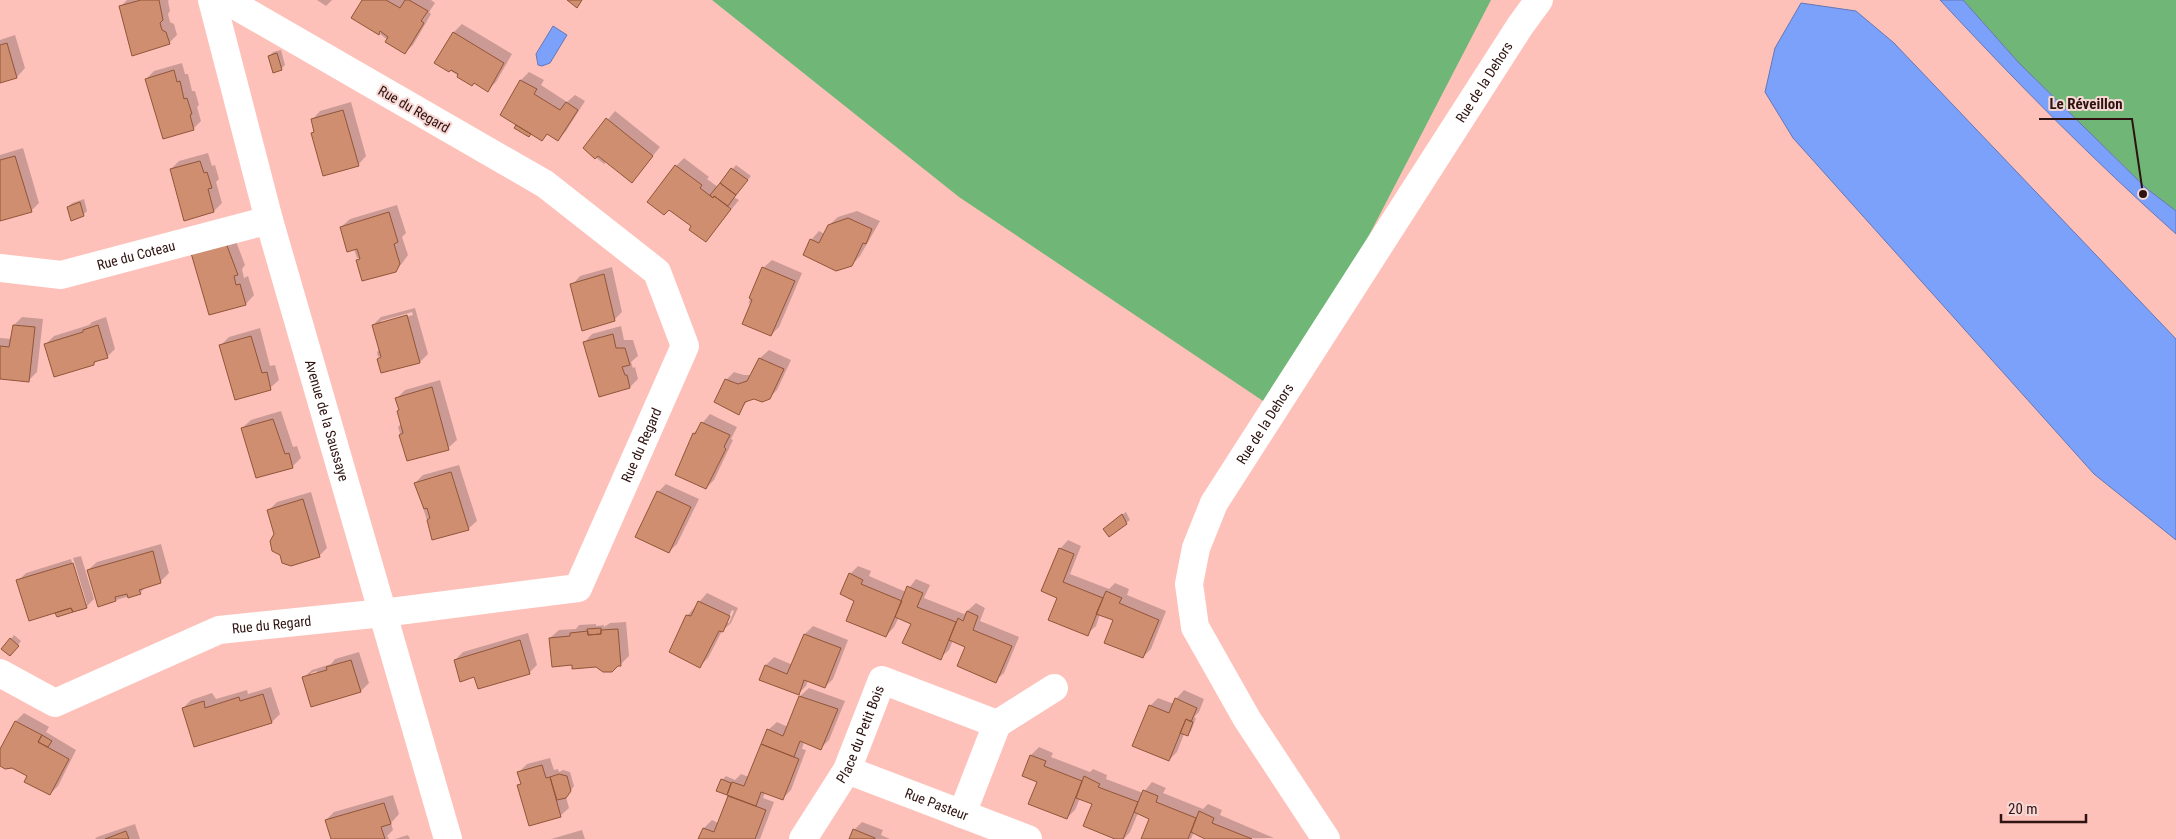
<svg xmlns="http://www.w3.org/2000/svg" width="2176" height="839" viewBox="0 0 2176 839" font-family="'Roboto Condensed',sans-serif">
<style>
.green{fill:#70b777}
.water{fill:#7ca1fb;stroke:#6576b4}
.shadow{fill:#0003;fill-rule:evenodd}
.building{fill:#cf8e6f;stroke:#915538}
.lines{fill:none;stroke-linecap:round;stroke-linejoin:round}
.minor{stroke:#fff;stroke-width:28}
.labels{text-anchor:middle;stroke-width:4;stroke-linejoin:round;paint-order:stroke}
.street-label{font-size:14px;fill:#2e1310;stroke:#f7d7d3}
.leader{fill:none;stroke:#2e1310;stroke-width:2}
.callout-dot{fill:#2e1310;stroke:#f7d7d3;stroke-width:2}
.callout-label{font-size:15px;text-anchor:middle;font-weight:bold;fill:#2e1310;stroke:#f7d7d3;stroke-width:4;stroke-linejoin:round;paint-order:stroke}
</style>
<rect width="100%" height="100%" fill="#fec1ba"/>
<path class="green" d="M712,0h779l-213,411 -319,-214z
M1963,0h213v211l-30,-23 -127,-125z"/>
<path class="water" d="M1940,0h23l56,63 127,125 30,23v23c-83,-74 -161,-153 -236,-234z
M1801,3l55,8 38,32 282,296v201l-82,-66 -301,-336 -28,-46 10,-44z
M553,26l14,9 -17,28 -8,3 -4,-1 -2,-11z"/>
<path class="shadow" d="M127,0h42l-1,1 2,10 -2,3 2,8 4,2 3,11 -8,8 -49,-36z
M317,0h15l-6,6z
M363,0h68l4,3 -6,9 2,2 -18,31 -9,8 -24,-19 2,-4 -4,3z
M462,24l50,30 -16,28 -8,8 -14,-8 -2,2 -36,-22 18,-30z
M15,35l10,33 -8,9 -17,4v-41z
M281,50l4,15 -4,4 -12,-13 4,-4z
M182,63l3,11h3l4,17h3l4,14 -2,2 4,14 -8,8 -47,-50 8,-8z
M529,72l15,8 -3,5 26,17 8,-7 10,6 -19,30 -8,9 -10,-7 -6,6 -26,-12 2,-3 -17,-10 20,-34z
M351,102l15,54 -8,9 -43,-33 -3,-12 8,-9z
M615,111l45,36 -28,34 -25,-20 -3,3 -20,-16z
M23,148l16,55 -8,8 -31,9v-65z
M208,153l4,13 3,-1 4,14 -3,3 6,21 -8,8 -43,-42 8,-8z
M684,158l25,19 -2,2 11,8 18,-22 15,11 -17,21 5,3 -33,41 -13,-15 -17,-60z
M84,199l3,12 -4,4 -15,-8 4,-4z
M397,205l9,28 -4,4 6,18 -5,7 -8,9 -37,-11 1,-2h-2l-3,-9 -13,-22 9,-8z
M857,211l23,10 -20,35 -8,9 -41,-25 8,-9 6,3 4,-9 9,-8z
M234,236l11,29 -3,4 2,9 4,-2 6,19 -8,9 -36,9 -18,-59z
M772,260l30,13 -23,54 -8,8 -18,-35 -5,4 15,-36z
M612,267l10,45 -8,8 -42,-35 8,-9z
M415,308l13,46 -8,8 -38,-7 -4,2 -1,-5 3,-3 -7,-24 8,-8zM412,312l1,3 -32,9v-3z
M22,317l21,2 -6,53 -9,9 -28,-3v-40l12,1 2,-14z
M106,317l9,32 -8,8 -10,3 -3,4 -48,-20 8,-8 35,-11 3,-3z
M621,326l3,14h9l5,16 -7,6 2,6 2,-1 3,12 -8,8 -46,-44 8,-9z
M260,328l10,38 5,-1 4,15 -9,8 -49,-43 8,-8z
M769,350l22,10 -14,30 -8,8 -20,1 -11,14 -12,-33 8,-8 10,3h8l8,-17z
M440,380l17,60 -9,8 -40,11 -10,-32 4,-4 -5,-25 8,-8z
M281,411l12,36 4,-1 4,12 -8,8 -37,11 -14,-49 9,-8z
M710,414l27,13 -6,12 2,1 -19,40 -8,8 -30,-14 18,-41z
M459,465l18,56 -9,8 -35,10 -18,-56 8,-8z
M666,484l33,15 -22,45 -8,8 -11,-60z
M311,492l16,56 -8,8 -44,-22 -6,-24 8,-8z
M1126,512l4,8 -4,3 -18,2z
M1068,540l13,6 -11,28 39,15 6,-6 14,6 -2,6 39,16 -15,38 -8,8 -28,-37 -15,-6 -4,12 -9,8 -29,-37 2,-48z
M161,544l8,29 -9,9 -13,4 -7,7 -41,12 -11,-35 9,-8z
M81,556l13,43 -8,8 -29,6 3,-3 -42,-29 8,-8 45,-14 13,45h3l-14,-46z
M858,566l13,5 -2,5 37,16 10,-13 14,6 -6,13 40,16 12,-11 9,5 -5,13 39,16 -15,36 -9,8 -28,-35 -14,-6 -4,10 -9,8 -27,-35 -14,-6 -5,10 -8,9 -30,-36 -6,-26z
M707,593l31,15 -7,15 -9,8 -14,27 -8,8 -13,-50zM732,610l2,1 -5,12h-3z
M626,622l3,34 -8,8 -25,2 -23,-2 -23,-26 9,-8 17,-1 3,-4 17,-1v2l8,-1v2l6,-4z
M813,626l35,14 -15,39 -8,8 -17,-7 -2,6 -8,8 -37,-15 5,-14 8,-8 19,8 12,-31z
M528,633l9,32 -8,8 -74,-13 8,-8z
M14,635l7,6 -7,10 -3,-12z
M359,652l10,31 -8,8 -58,-13 9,-8 19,-6 4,-5zM317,671v3l-6,2v-3z
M271,687l9,27 -8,8 -89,-14 8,-8 21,-7 4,6 31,-9 1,4z
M809,688l36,13 -16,39 -8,8 -17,-6 -2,7 4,1 -15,40 -9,9 -17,-7 -2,6 11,4 -14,37h-60l4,-11 8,-8 6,3 12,-33 -3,3 -5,-13 4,-4 9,4 6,-6 8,3 19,-47 9,-8 11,5 12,-31z
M1184,690l20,9 -5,13 -5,5 2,1 -5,13 -4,4 -3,-1 -7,18 -8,8 -19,-54 8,-8 16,6 2,-5z
M24,713l25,14 -3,5 30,18 -18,36 -8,8 -22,-18 -28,-13v-11l16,-31z
M1039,747l14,6 -2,4 39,15 3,-3 14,6 -1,4 37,14 9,-11 14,6 -3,5 40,16 5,-5 14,6 -2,5 54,23 -67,1 -13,-7 -3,7h-48l8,-20 -13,-6 -8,19 -6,7h-6l-25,-36 -13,-5 -5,12 -8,8 -28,-36 -8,-27z
M550,758l4,12 4,-1 1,3 4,-2 7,2 4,14 -8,11 3,11 -9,8 -41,-30 3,-3 -3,-11 8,-8z
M393,795l6,19 -8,9 2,7 -6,6 2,3h-57l-6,-19 8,-8z
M862,822l21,8 -2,5 9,4h-39l3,-9z
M135,824l5,15h-45l2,-2z
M582,830l3,9h-34z
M408,835l2,4h-15z"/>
<path class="building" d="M141,0h18l4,20 -3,3 2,7 4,2 4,12 -38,12 -13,-50z
M362,0h24l14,8 5,-8h4l19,11 -7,10 3,2 -19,31 -20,-12 3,-5 -8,-6 -1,4 -28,-17z
M567,0h15l-5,8z
M453,32l51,31 -16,29 -14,-9 -2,3 -15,-9 1,-3 -7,-4 -2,2 -15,-9z
M7,43l10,35 -17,5v-38z
M277,53l5,17 -9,3 -5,-17z
M174,70l3,12 3,-1 4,18 3,-1 5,16 -2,1 4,15 -31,9 -18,-60z
M520,80l17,9 -3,5 26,16 6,-8 12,8 -20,31 -11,-7 -5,7 -42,-26z
M343,110l16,56 -36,10 -12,-43 3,-1 -3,-13z
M606,118l47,38 -21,27 -34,-27 -3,3 -12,-11z
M516,125l15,9 -2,3 -15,-9z
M15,156l17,56 -32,9v-61z
M200,161l4,12 3,-1 5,16 -4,1 6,23 -30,9 -14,-52z
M675,165l27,20 -2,3 13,10 1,-2 17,13 -25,33 -17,-12 2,-4 -22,-16 -5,5 -17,-13z
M731,168l17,12 -12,15 -16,-12z
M720,183l16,12 -8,11 -14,-10 -1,2 -3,-3z
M80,202l4,14 -13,5 -4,-14z
M389,212l9,30 -4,2 6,20 -4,8 -34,9 -6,-21 4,-1 -3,-10 -10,3 -7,-25z
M848,218l24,11 -6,15 -3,-1 -11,23 -16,5 -33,-16 7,-16 9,4 9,-18z
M226,243l12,32 -4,1 2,9 4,-1 6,21 -37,10 -18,-62z
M762,267l33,14 -24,55 -29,-12 10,-24 -3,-2z
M604,274l11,47 -33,10 -12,-47z
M407,315l13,48 -39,10 -4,-14 4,-2 -9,-32z
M13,325l22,2 -6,55 -29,-3v-33l9,1z
M98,325l10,33 -14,4v3l-40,12 -10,-33 39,-12v-2z
M613,334l3,14h9l5,17 -8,2 3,8h2l3,13 -31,9 -16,-55z
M251,336l11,37 5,-1 4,18 -36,10 -16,-55z
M759,358l25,11 -14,30 -8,3 -8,-3 -9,3 -6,13 -25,-13 11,-23 13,5 9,-3z
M432,387l17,63 -42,11 -8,-26 4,-2 -6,-22 2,-1 -4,-12z
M273,419l12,35 4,-1 4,15 -37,10 -15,-50z
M701,422l29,13 -6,12 2,2 -20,40 -31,-14 18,-42 2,1z
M451,472l18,58 -37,10 -5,-20 3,-2 -3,-10 -3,1 -10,-26z
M657,491l34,16 -22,46 -34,-16z
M303,499l17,58 -29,9 -9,-3 -2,-8 -8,-4 -2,-10 4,-7 -7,-24z
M1122,514l5,10 -18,13 -6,-8z
M1059,548l15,6 -11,28 40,16 -15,38 -40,-16 9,-22 -16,-7z
M153,551l8,32 -22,7 2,4 -13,4 -1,-4 -12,3 1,4 -18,6 -11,-37z
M73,563l14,45 -14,4 -2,-4 -42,13 -13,-41z
M849,573l14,7 -2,4 41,17 -16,36 -40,-16 8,-20 -14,-7z
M907,586l16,7 -6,14 39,15 -15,38 -39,-17 9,-19 -16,-7z
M1106,591l16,7 -3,5 40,17 -16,38 -39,-15 9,-23 -17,-6z
M698,601l32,15 -7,16 -4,-1 -19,37 -31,-16 17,-37 5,1z
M71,608l2,4 -16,5 -2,-4z
M967,611l11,5 -5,14 39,16 -16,37 -39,-17 8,-19 -16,-7 9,-22 5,3z
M601,628v6l-13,1 -1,-6z
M618,629l3,37h-3l-6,6h-9l-7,-5 -24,2v-4l-20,2 -3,-29 21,-2v-3l18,-2v4l13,-1v-4z
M804,634l37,14 -16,40 -21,-8 -5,15 -40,-15 6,-15 22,9z
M10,638l9,8 -9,10 -9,-7z
M520,640l10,34 -52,15 -4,-12 -14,5 -6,-22z
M351,660l10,32 -50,15 -9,-30 25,-7 -1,-3z
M263,694l9,29 -78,24 -12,-39 22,-7 1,7 34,-11 1,4z
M799,696l39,13 -17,41 -21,-9 -6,16 -33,-13 6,-15 16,7z
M1175,698l22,10 -6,14 -5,-3 -17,42 -37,-15 17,-41 20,8z
M1186,719l7,3 -5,14 -8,-3z
M15,721l27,14 -4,7 31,17 -19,36 -26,-13 3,-6 -15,-8 -7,1 -5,-3v-17z
M42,735l10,6 -4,6 -10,-5z
M761,744l38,15 -16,41 -22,-8 -5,14 -29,-11 5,-13 12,4z
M1030,755l16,6 -2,5 38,15 -15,38 -39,-15 9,-22 -15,-6z
M542,765l4,13 4,-1 11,40 -32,9 -12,-41 4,-1 -4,-12z
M559,774l8,2 4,15 -5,7 -9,2 -7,-23z
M1084,776l16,8 -2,3 40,15 -15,37h-8l-32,-13 9,-22 -16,-6z
M721,779l10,4 -4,12 -11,-4z
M1143,790l15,6 -2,6 40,16 -8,21h-47l8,-20 -15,-7z
M728,796l38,14 -11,29h-57l5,-11 11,4z
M384,803l7,21 -10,3 4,12h-54l-6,-19z
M1199,811l15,7 -2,5 40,16h-47l-14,-7z
M853,829l22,9v1h-26z
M126,831l3,8h-24z"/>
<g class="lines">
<g class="minor">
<path id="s1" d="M212,0l57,220 179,619"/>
<path id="s2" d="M0,268l61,7 208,-55"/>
<path id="s3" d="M0,673l55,30 164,-73 164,-17 195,-25 107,-242 -28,-74 -112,-88 -319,-184"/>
<path d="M997,724l57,-36"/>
<path id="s4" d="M847,770l181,69"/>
<path id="s5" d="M803,839l44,-69 35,-90 115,44 -35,90"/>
<path id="s6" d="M1326,839l-79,-120 -52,-92 -6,-43 7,-36 18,-45 306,-477 19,-26"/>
</g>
</g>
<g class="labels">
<g class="street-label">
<text dy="5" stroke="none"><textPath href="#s6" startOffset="878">Rue de la Dehors</textPath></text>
<text transform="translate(414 109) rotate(30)" y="5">Rue du Regard</text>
<text dy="5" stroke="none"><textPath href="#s2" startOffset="139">Rue du Coteau</textPath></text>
<text dy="5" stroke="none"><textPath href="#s1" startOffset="436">Avenue de la Saussaye</textPath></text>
<text dy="5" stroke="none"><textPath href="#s6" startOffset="472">Rue de la Dehors</textPath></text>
<text dy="5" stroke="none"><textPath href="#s3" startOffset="760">Rue du Regard</textPath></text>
<text dy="5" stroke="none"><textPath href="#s3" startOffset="295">Rue du Regard</textPath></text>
<text dy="5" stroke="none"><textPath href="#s5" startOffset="120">Place du Petit Bois</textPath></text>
<text dy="5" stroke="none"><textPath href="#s4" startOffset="96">Rue Pasteur</textPath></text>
</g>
</g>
<path class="leader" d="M2143 194L2132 119H2039"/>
<circle class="callout-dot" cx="2143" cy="194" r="5"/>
<g class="callout-label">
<text x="2086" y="109">Le Réveillon</text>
</g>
<path d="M2001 814v8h85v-8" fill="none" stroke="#2e1310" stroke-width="2.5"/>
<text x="2008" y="814" font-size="15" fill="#2e1310" stroke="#f7d7d3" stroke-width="4" paint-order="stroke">20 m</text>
</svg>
